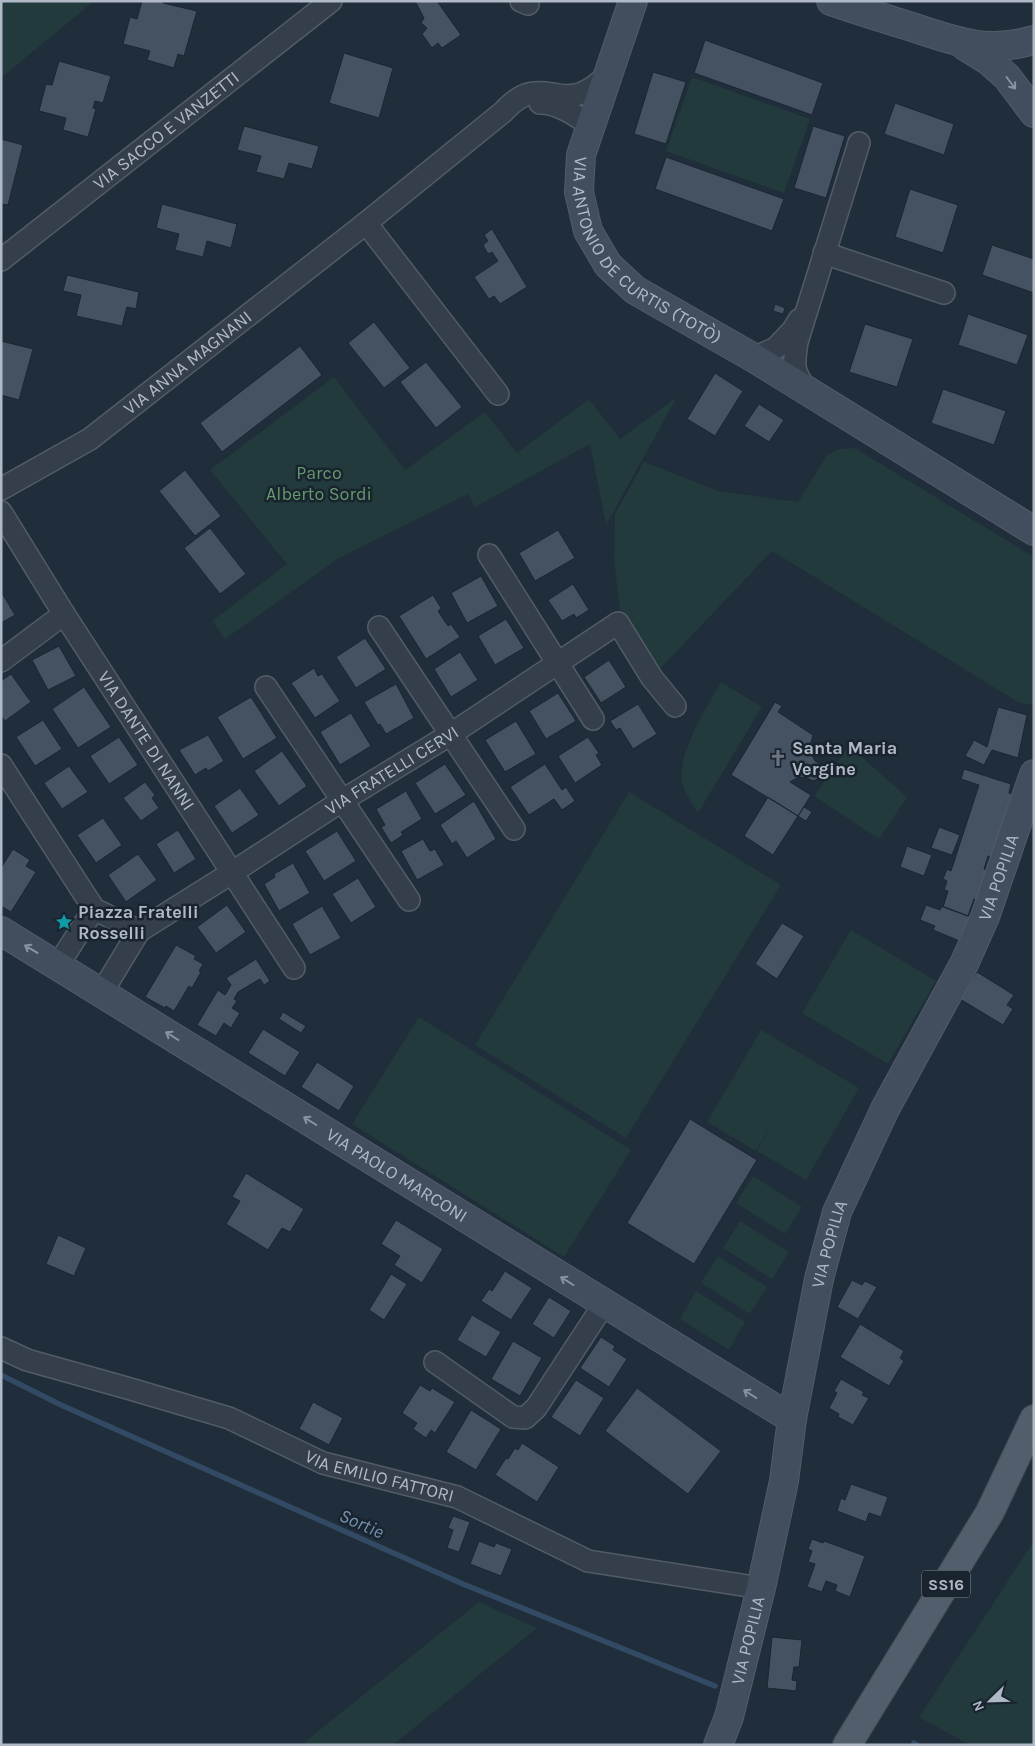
<svg xmlns="http://www.w3.org/2000/svg" width="1035" height="1746" viewBox="0 0 1035 1746" font-family="Karla,sans-serif">
<style>
.green{fill:#223a3b}
.lines{fill:none;stroke-linecap:round;stroke-linejoin:round}
.stream{stroke:#324a63;stroke-width:5.5}
.building{fill:#445262;stroke:#1b2631}
.street-casing{stroke:#525c68;stroke-width:24}
.secondary-casing{stroke:#525c68;stroke-width:30}
.primary-casing{stroke:#3d4854;stroke-width:30}
.street{stroke:#343f4b;stroke-width:21}
.secondary{stroke:#424e5e;stroke-width:28}
.primary{stroke:#525e6b;stroke-width:28}
.oneway{stroke:#8994a2}
.labels{text-anchor:middle;stroke-width:5;stroke-linejoin:round;paint-order:stroke}
.shield{fill:#19242f;stroke:#828c99;stroke-width:1}
.shield-label{font-size:16px;font-weight:bold;fill:#afb9c7}
.street-label{font-size:18px;fill:#afb9c7;stroke:#19242f}
.park-label{font-size:18px;fill:#65996d;stroke:#19242f}
.poi-label{font-size:18px;font-weight:bold;fill:#afb9c7;stroke:#19242f;text-anchor:start}
.water-label{font-size:19px;font-style:italic;fill:#7492b1;stroke:#19242f}
</style>
<rect width="100%" height="100%" fill="#202d3a"/>
<path class="green" d="M1,1h93l-93,77z
M692,77l118,42 -26,74 -118,-42z
M334,377l71,93 80,-58 32,41 72,-54 31,40 57,-42 -71,128 -16,-81 -115,63 -7,-13 -129,64 -114,81 -13,-18 75,-57 -77,-94z
M855,448l179,109v146l-6,2 -10,-3 -246,-151 -114,120 -38,-60 -6,-51 1,-46 29,-52 74,29 80,11 29,-47 13,-6z
M721,682l41,25 -64,106c-6,-10 -14,-20 -16,-31 -5,-29 25,-75 39,-100z
M849,746l58,51 -28,42 -65,-43z
M629,792l152,93 -155,253 -151,-93z
M851,930l85,51 -48,83 -86,-51z
M419,1017l212,133 -67,107 -212,-133z
M761,1030l98,58 -53,92 -49,-29 21,-36 -22,36 -49,-29z
M753,1176l49,31 -17,27 -49,-31z
M740,1221l49,31 -17,27 -49,-31z
M718,1256l49,31 -17,27 -49,-31z
M696,1291l49,31 -16,28 -49,-31z
M1034,1541v204h-64l-51,-28z
M479,1602l58,26 -144,117h-92z"/>
<g class="lines">
<path class="stream" d="M1,1375l60,30 402,179 252,102
M914,1743l3,2"/>
</g>
<path class="building" d="M142,1h21v2l34,8 -13,45 -6,-2 -4,14 -27,-8 3,-9 -27,-7 7,-27 7,2z
M415,1h22l24,34 -19,13 -4,-5 -6,5 -10,-14 5,-6 -6,-5 3,-5z
M705,40l118,43 -11,32 -118,-42z
M344,53l49,15 -14,50 -50,-15z
M59,61l52,15 -8,27 -8,-2 -2,7 3,1 -8,28 -25,-7 3,-12 -27,-7 7,-27 6,1z
M653,72l33,10 -20,62 -32,-10z
M895,103l59,21 -10,31 -60,-21z
M244,126l75,20 -7,23 -23,-6 -5,16 -28,-7 5,-16 -24,-6z
M813,126l32,10 -19,62 -32,-10z
M1,139l22,6 -15,60 -7,-1z
M666,157l118,42 -12,32 -117,-42z
M910,189l48,16 -15,48 -48,-16z
M162,204l75,20 -6,24 -24,-7 -4,16 -28,-7 4,-16 -23,-6z
M492,229l35,58 -27,17 -6,-8 -5,3 -15,-22 24,-16 -6,-9 -4,2 -5,-9 5,-4 -4,-6z
M992,245l42,14v34l-52,-18z
M67,275l72,17 -3,17 -9,-2 -5,19 -46,-10 5,-21 -18,-4z
M775,304l10,4 -2,6 -10,-3z
M968,314l60,21 -11,30 -59,-20z
M374,322l36,46 -26,20 -36,-45z
M865,324l48,15 -16,48 -48,-15z
M1,341l32,8 -14,51 -18,-5z
M300,346l22,29 -100,77 -22,-29z
M426,362l36,45 -26,21 -36,-46z
M715,373l28,18 -28,45 -28,-17z
M943,389l63,22 -12,34 -63,-22z
M759,404l25,16 -15,22 -25,-16z
M185,470l36,46 -26,20 -36,-45z
M210,528l36,46 -26,20 -36,-46z
M558,530l17,28 -40,23 -16,-28z
M481,576l17,30 -31,17 -16,-30z
M573,584l16,26 -13,8 -2,-4 -12,7 -14,-21z
M2,593l13,22 -14,8v-29z
M433,595l8,13 -3,3 10,15 3,-2 9,13 -34,22 -27,-43z
M506,619l18,29 -29,17 -17,-29z
M365,638l21,31 -30,19 -20,-31z
M59,646l17,30 -28,14 -16,-30z
M460,652l18,28 -27,17 -17,-28z
M609,660l17,27 -25,16 -17,-26z
M314,668l4,8 4,-2 18,27 -25,17 -24,-35z
M11,674l20,28 -26,19 -4,-5v-35z
M396,684l18,34 -28,16 -6,-10 -2,1 -14,-23z
M84,687l27,40 -33,21 -26,-39z
M558,693l18,28 -30,18 -17,-28z
M251,697l26,41 -34,21 -26,-42z
M775,702l7,4 -4,6 35,23 -2,8 1,12 3,6 6,3 2,8 -5,7 -5,2 -8,-4 -8,1 -7,4 21,13 -13,21 -67,-41z
M638,704l19,30 -24,15 -13,-21 -4,2 -6,-9z
M998,707l29,8 -9,43 -26,-8 -8,15 -19,-9 9,-16 13,7z
M351,713l20,33 -31,19 -20,-33z
M43,720l19,29 -27,17 -19,-29z
M516,721l20,33 -31,18 -20,-32z
M208,735l16,26 -16,10 -2,-3 -11,7 -16,-25z
M119,737l19,28 -29,19 -19,-28z
M588,737l11,16 -3,2 6,10 -27,18 -17,-27z
M282,751l25,35 -28,20 -25,-35z
M445,764l21,31 -31,19 -20,-31z
M545,764l17,26 4,-3 9,14 -13,9 -8,-11 -25,16 -19,-28z
M69,766l19,26 -26,17 -18,-26z
M964,769l47,15 -2,9 3,1 -20,63 -4,-1 -4,13 6,2 -10,30 -6,-2 -6,17 -25,-9 5,-16 -4,-1 3,-9 -4,-2 4,-10 4,2 28,-86 -18,-6z
M145,782l10,13 -3,3 7,10 -18,13 -18,-23z
M240,788l19,27 -27,18 -18,-27z
M406,791l16,28 -21,13 2,3 -12,8 -10,-16 4,-2 -9,-16z
M768,797l30,19 -25,39 -29,-19z
M474,801l22,38 -29,19 -11,-17 -4,3 -12,-19z
M804,807l8,5 -6,9 -8,-5z
M103,818l19,27 -26,18 -19,-28z
M939,827l21,8 -8,20 -21,-7z
M178,830l18,29 -22,14 -18,-29z
M337,831l19,30 -32,20 -19,-30z
M423,839l7,12 5,-2 9,16 -27,15 -16,-29z
M907,846l25,9 -8,21 -24,-9z
M13,849l17,11 -4,6 10,6 -25,40 -10,-6v-38z
M138,854l19,26 -31,22 -18,-27z
M293,863l17,30 -31,18 -15,-27 11,-7 -1,-3z
M358,878l18,29 -25,16 -19,-29z
M227,905l19,27 -30,21 -19,-26z
M926,905l14,5 2,-4 29,11 -9,25 -29,-12 2,-4 -15,-6z
M322,906l19,32 -31,17 -18,-31z
M782,923l22,13 -27,43 -22,-15z
M176,945l20,11 -2,3 9,5 -4,7 2,1 -9,16 -3,-2 -15,25 -8,-5 -1,2 -20,-11z
M256,959l14,22 -6,4 -4,-6 -22,13 -4,7 3,2 -5,7 8,5 -9,15 -7,-5 -8,13 -19,-11 21,-35 7,5 6,-10 -5,-7z
M977,972l37,23 -7,10 6,4 -10,16 -43,-26z
M283,1012l23,14 -5,7 -22,-14z
M263,1029l37,23 -15,24 -37,-23z
M317,1062l37,24 -15,25 -38,-24z
M690,1119l67,41 -63,104 -67,-41z
M246,1173l58,36 -14,23 -8,-4 -14,22 -42,-26 14,-23 -8,-4z
M396,1220l47,29 -21,34 -28,-18 6,-9 -19,-12z
M58,1235l28,13 -12,28 -28,-12z
M505,1271l27,17 -21,32 -30,-19 8,-12 3,2z
M391,1274l16,10 -23,36 -15,-10z
M852,1280l10,5 3,-4 12,6 -19,32 -21,-12z
M549,1297l22,14 -17,27 -22,-14z
M472,1315l29,17 -15,25 -29,-17z
M860,1324l44,27 -4,7 4,3 -15,25 -49,-29z
M601,1337l14,9 -2,4 14,9 -18,28 -29,-19z
M513,1341l29,17 -22,38 -29,-17z
M841,1379l23,13 -2,3 7,3 -16,27 -15,-8 1,-3 -10,-6 8,-15 -3,-2z
M576,1380l28,18 -24,38 -29,-19z
M420,1385l10,6 2,-3 23,14 -20,31 -4,-3 -5,8 -13,-9 4,-6 -15,-10z
M637,1388l84,63 -33,43 -83,-63z
M313,1402l30,16 -14,27 -30,-16z
M471,1410l30,19 -25,41 -30,-18z
M522,1443l37,24 -22,35 -42,-27 11,-17 2,1 7,-11 3,2z
M851,1484l37,13 -7,20 -12,-4 -3,9 -29,-11 4,-13 4,2z
M453,1516l17,6 -11,30 -12,-4 6,-18 -5,-2z
M812,1539l11,4 1,-2 41,15 -15,41 -15,-6 2,-6 -11,-4 -4,11 -15,-5 8,-23 -7,-2 4,-11 -4,-2z
M479,1541l15,6 2,-4 16,6 -11,27 -31,-12z
M772,1637l30,3 -3,27h-5l-2,13 5,1 -1,10 -29,-3z"/>
<g class="lines">
<g class="street-casing">
<g id="street">
<path d="M521,1l7,3"/>
<path d="M540,103c18,0 35,12 50,22"/>
<path d="M366,223l132,171"/>
<path d="M824,253l120,40"/>
<path id="s1" d="M1,260l330,-259"/>
<path d="M754,358l22,-10 17,-18 6,-10"/>
<path d="M808,392c-15,-21 -15,-24 -11,-50l62,-199"/>
<path id="s2" d="M1,489l89,-50 276,-216 137,-111c16,-17 26,-22 49,-18 8,1 15,3 23,1 13,-2 23,-12 33,-20"/>
<path id="s3" d="M1,512l63,102 230,354"/>
<path d="M489,555l104,164"/>
<path d="M379,627l135,202"/>
<path d="M1,661l63,-47"/>
<path d="M266,687l143,213"/>
<path d="M1,765l93,144 45,22"/>
<path d="M58,965l36,-56"/>
<path id="s4" d="M102,992l37,-61 94,-59 110,-72 108,-66 167,-111 34,55 23,28"/>
<path id="s5" d="M1,1348l26,12 100,28 102,30 94,45 134,34 131,64 173,27"/>
<path d="M435,1362l78,55 12,1 11,-10 68,-104"/>
</g>
</g>
<g class="secondary-casing">
<g id="secondary">
<path id="s6" d="M633,1l-52,154 -2,37 9,39 20,34 27,25 119,68 280,173"/>
<path d="M831,1c26,9 52,17 78,25 45,15 77,28 125,14"/>
<path d="M965,46l24,15 18,16 27,36"/>
<path id="s7" d="M1,931l791,488"/>
<path id="s8" d="M718,1745l11,-28 32,-129 23,-107 8,-62 27,-140 18,-67 48,-103 79,-145 21,-47 49,-143"/>
</g>
</g>
<g class="primary-casing">
<path id="primary" d="M847,1745l143,-233 44,-93"/>
</g>
<use href="#street" class="street"/>
<use href="#secondary" class="secondary"/>
<use href="#primary" class="primary"/>
</g>
<defs><path id="oneway-shaft" d="M-6 0H5M1.5-3L5.5 0L1.5 3" fill="none" stroke-width="1.6" stroke-linecap="round" stroke-linejoin="round" transform="scale(1.25)"/></defs>
<g class="oneway">
<use href="#oneway-shaft" transform="translate(1011 83) rotate(53)"/>
<use href="#oneway-shaft" transform="translate(31 949) rotate(-149)"/>
<use href="#oneway-shaft" transform="translate(172 1036) rotate(-148)"/>
<use href="#oneway-shaft" transform="translate(310 1121) rotate(-148)"/>
<use href="#oneway-shaft" transform="translate(567 1281) rotate(-148)"/>
<use href="#oneway-shaft" transform="translate(750 1394) rotate(-148)"/>
</g>
<defs>
<g id="church-bare" transform="scale(1.35)"><path d="M-1.2-6h2.4v3.5h3.3v2.4h-3.3V6h-2.4V-.1h-3.3v-2.4h3.3Z" fill="#6b7280" stroke="#19242f" stroke-width="2.5" paint-order="stroke"/></g>
<g id="sight-bare" transform="scale(1.35)"><path d="M0-6L1.8-2.2L6-1.7L2.9 1.2L3.7 5.4L0 3.3L-3.7 5.4L-2.9 1.2L-6-1.7L-1.8-2.2Z" fill="#0f9aa8" stroke="#19242f" stroke-width="2.5" paint-order="stroke"/></g>
</defs>
<g fill-rule="evenodd">
<use href="#church-bare" x="778" y="758"/>
<use href="#sight-bare" x="64" y="922"/>
</g>
<g class="labels">
<rect class="shield" x="922" y="1570.5" width="48" height="27" rx="4"/>
<g class="shield-label">
<text x="946" y="1590">SS16</text>
</g>
<g class="street-label">
<text dy="6" stroke="none"><textPath href="#s1" startOffset="210">VIA SACCO E VANZETTI</textPath></text>
<text dy="6" stroke="none"><textPath href="#s6" startOffset="289">VIA ANTONIO DE CURTIS (TOTÒ)</textPath></text>
<text dy="6" stroke="none"><textPath href="#s2" startOffset="226">VIA ANNA MAGNANI</textPath></text>
<text dy="6" stroke="none"><textPath href="#s3" startOffset="271">VIA DANTE DI NANNI</textPath></text>
<text dy="6" stroke="none"><textPath href="#s4" startOffset="371">VIA FRATELLI CERVI</textPath></text>
<text dy="6" stroke="none"><textPath href="#s8" startOffset="919">VIA POPILIA</textPath></text>
<text dy="6" stroke="none"><textPath href="#s7" startOffset="465">VIA PAOLO MARCONI</textPath></text>
<text dy="6" stroke="none"><textPath href="#s8" startOffset="514">VIA POPILIA</textPath></text>
<text dy="6" stroke="none"><textPath href="#s5" startOffset="401">VIA EMILIO FATTORI</textPath></text>
<text dy="6" stroke="none"><textPath href="#s8" startOffset="109">VIA POPILIA</textPath></text>
</g>
<g class="park-label">
<text x="319" y="479">Parco<tspan x="319" dy="21">Alberto Sordi</tspan></text>
</g>
<g class="poi-label">
<text x="792" y="754">Santa Maria<tspan x="792" dy="21">Vergine</tspan></text>
<text x="78" y="918">Piazza Fratelli<tspan x="78" dy="21">Rosselli</tspan></text>
</g>
<g class="water-label">
<text transform="translate(362 1523) rotate(24)" y="7">Sortie</text>
</g>
</g>
<rect width="1035" height="1746" fill="none" stroke="#afb9c7" stroke-width="5"/>
<g transform="translate(990 1701) rotate(247)" stroke="#19242f" stroke-width="4" paint-order="stroke">
<path d="M0-4L9 19L0 12L-9 19Z" fill="#afb9c7"/>
<text y="-8" font-size="14" font-weight="bold" text-anchor="middle" fill="#afb9c7">N</text>
</g>
</svg>
